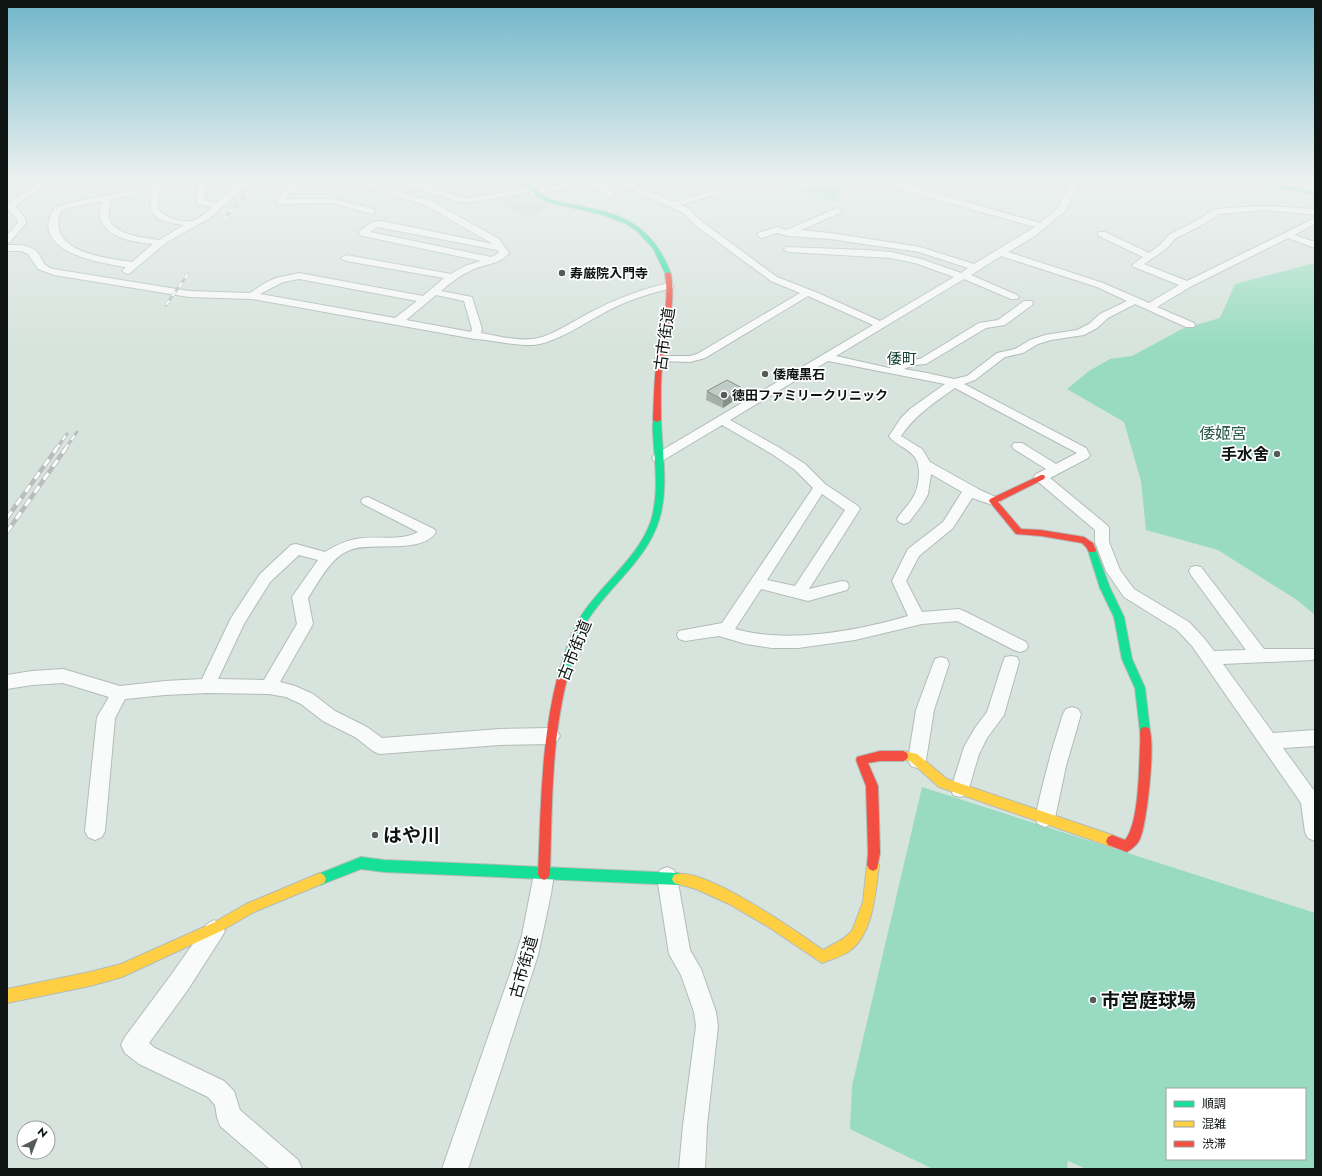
<svg xmlns="http://www.w3.org/2000/svg" width="1322" height="1176" viewBox="0 0 1322 1176" font-family="Jost,'Noto Sans JP',sans-serif">
<style>
.built{fill:#c4dad0}
.green{fill:#98dbc2;fill-rule:evenodd}
.lines{fill:none;stroke-linecap:round;stroke-linejoin:round}
.street-casing{stroke:#b3bcb8;stroke-width:2}
.fast-casing{stroke:#b3bcb8;stroke-width:2}
.slow-casing{stroke:#b3bcb8;stroke-width:2}
.jam-casing{stroke:#b3bcb8;stroke-width:2}
.street{fill:#f9fbfa;fill-rule:evenodd}
.fast{fill:#16e098;fill-rule:evenodd}
.slow{fill:#ffcf43;fill-rule:evenodd}
.jam{fill:#f24e42;fill-rule:evenodd}
.rail-far1-casing{stroke:#b9bdbb;stroke-width:3}
.rail-casing{stroke:#b9bdbb;stroke-width:4.5}
.rail-far1{stroke:#fff;stroke-width:2;stroke-dasharray:5.5;stroke-linecap:butt}
.rail{stroke:#fff;stroke-width:3;stroke-dasharray:8;stroke-linecap:butt}
.wall{fill:#a7afab}
.shaded-wall{fill:#888f8b}
.building{fill:#c2ccc7;stroke:#888f8b}
.poi-dot{fill:#545c58;stroke:#fff;stroke-width:1.5}
.labels{text-anchor:middle;stroke-width:3.5;stroke-linejoin:round;paint-order:stroke}
.far-poi-label{font-size:13px;font-weight:bold;fill:#0d1411;stroke:#fff;text-anchor:start}
.far-quarter-label{font-size:15px;fill:#104131;stroke:#fff}
.street-label{font-size:16px;fill:#0d1411;stroke:#fff}
.park-label{font-size:16px;fill:#2a5a48;stroke:#fff}
.poi-label{font-size:16px;font-weight:bold;fill:#0d1411;stroke:#fff;text-anchor:end}
.near-poi-label{font-size:19px;font-weight:bold;fill:#0d1411;stroke:#fff;text-anchor:start}
</style>
<rect width="100%" height="100%" fill="#d7e3dd"/>
<path class="built" d="M523,192l28,13 -19,11 -20,-5 -22,-12z"/>
<path class="green" d="M793,182h57l-15,20 -48,-16z
M1315,263v352l-18,-15 -79,-50 -72,-20 -5,-49 -17,-59 -57,-33 22,-18 21,-12 22,-3 50,-27 38,-11 15,-34z
M922,787l393,126v256h-229l-18,-8 -1,8h-134l-83,-40 2,-43zM1167,1089h138v70h-138z"/>
<g class="lines">
<g class="street-casing">
<path id="street" d="M40,182h10l-35,24 10,12 1,5 -16,19 -3,1v-8l11,-12 -1,-4 -10,-11v-4z
M146,182h14l-2,26c4,9 24,15 34,13 7,-2 15,-9 20,-14l-14,-3 -1,-2 1,-20h8l-1,18 12,3 24,-21h9l-40,36 -43,24 -37,31 -3,1 -5,-3 4,-4c-27,-4 -98,-16 -72,-59l12,-4 57,-12zM152,185c-5,32 2,36 32,40l-25,15c-14,-2 -46,-5 -50,-22 -1,-6 1,-13 2,-19l17,-3zM102,201c-1,6 -3,13 -1,19 7,19 35,22 52,24l-21,18c-27,-4 -87,-10 -71,-51l7,-3z
M317,182h48l29,9 21,-8 49,15h8l57,-10h3v3l27,-6 2,-3h8l-4,7h-3l-29,6h-3l-1,-3 -57,10h-12l-45,-14 -13,5 29,8 68,38 10,14c-9,12 -27,11 -39,18 -11,5 -20,12 -29,20l31,6 10,32 -1,4c16,3 35,8 52,6 18,-2 42,-19 58,-27 25,-13 50,-23 78,-29l5,3 -2,2c-21,5 -41,11 -61,21 -20,10 -56,35 -78,36 -19,1 -39,-5 -58,-6l-223,-40 -63,-2 -135,-22 -16,-6 -10,-15 -7,-3h-14v-6c10,0 24,-1 31,8 5,7 5,13 15,16l136,22 61,2 15,-10 11,-5 23,-5 124,23 21,-18 -98,-17 -5,-3 5,-3 105,19 14,-8 16,-5 -118,-25 -3,-1 -1,-2 1,-2 12,-9 10,-1 111,23 -68,-39 -63,-19 -68,1 -8,12h48l40,10 1,2 -1,2 -3,1 -37,-11 -54,1 -4,-2 13,-19zM377,227l120,23 2,3 -8,4 -121,-25zM299,279l118,22 -22,17 -135,-24 23,-12zM436,295l28,6 8,28 -1,3 -65,-12z
M586,182h10l19,12 -4,2h-3z
M616,182h12l46,20 68,-20h13l-74,23 8,4 12,12 76,56 41,16 62,28 74,-44 -39,-14 -24,-5 -102,-6 -3,-1 -2,-2 2,-2 80,3 25,2 30,7 40,14 7,-5 -49,-16 -89,-13 -42,-3 -11,-3 -16,5 -4,-3 1,-2 19,-6 10,3 50,-22 3,1 1,2 -1,2 -39,17 29,3 90,14 54,17 61,-37 -140,-39 -7,-6h10l142,41 19,-16 4,-11 8,-14h8l-13,28 -31,26 -27,16 95,31 46,20 30,-18 -45,-18 -2,-2 11,-8 -44,-21 -1,-2 1,-2h6l44,21 11,-8 10,-11 26,-13 17,-11 13,-2 39,-2 50,3v6l-50,-5 -46,4 -17,11 -26,13 -10,11 -22,15 43,17 128,-63v6l-21,11 21,7v6l-27,-10 -98,49 -33,20 37,16 1,2 -1,2h-8l-51,-23 -27,14 -11,10 -13,7 -33,5 -13,4 -15,9 -18,4 -30,23 -11,4 122,64 4,7 -2,3 -38,20 57,47 2,3v14l11,28 14,19 55,33 15,16 10,13 32,-1 -55,-75 -2,-4 2,-4 5,-1 5,1 63,82h51v10l-3,1 -89,4 50,69 42,-3v16l-32,2 32,44v49l-7,-3 -3,-6 -4,-29 -109,-157 -15,-16 -53,-33 -18,-26 -11,-29v-12l-59,-50 -2,-3 2,-3 10,-5 -32,-20 -2,-3 2,-3h8l34,21 21,-11 -122,-65c-20,14 -40,27 -54,48l21,13 8,13 50,28 18,8 2,3 -2,3 -5,1 -21,-7 -19,30 -34,28 -13,25 16,31 37,-3 5,2 62,31 2,4 -2,4 -6,2 -6,-2 -57,-29 -35,3 -67,16 -57,8h-26l-26,-4 -27,-8 -34,5 -6,-2 -2,-4 2,-4 43,-8 91,-135 -18,-18 -23,-16 -50,-29 -60,36h-8l-2,-3 2,-3 219,-130 -65,-29 -103,62 -15,4 -34,-1 -1,-2 1,-2 4,-1h30l7,-2 103,-61 -29,-12 -76,-56 -12,-12zM1001,256l96,31 30,14 -27,13 -11,10 -12,6 -32,5 -15,5 -15,9 -18,4 -30,23 -13,3 -27,-6 -23,-4 10,-4 12,-1 60,-36 19,-3 27,-20 1,-2 -1,-2h-8l-26,19 -19,3 -59,36 -12,1 -19,8 -53,-12 128,-77 47,20h6l2,-2 -2,-2 -46,-20zM828,361l117,23 -35,25 -9,9 -12,18c6,9 17,11 24,19 10,10 6,34 -1,44 -4,7 -11,13 -15,20l2,3 5,2 5,-2 13,-17 6,-11 3,-20 31,18 -19,30 -35,27 -16,32 16,35c-51,15 -122,28 -173,13l26,-40 47,12 39,-11 2,-4 -2,-4 -5,-1 -33,8 51,-80 -2,-3 -33,-22 -20,-20 -25,-16 -50,-28zM822,494l23,16 -50,76 -28,-6z
M1299,182h16v4l-15,-2z
M368,497l66,32 2,3c-14,23 -65,9 -86,18 -20,8 -30,30 -42,48l5,26 -33,58 15,4 18,8 22,17 32,16 15,11 118,-9 51,-1 6,3 3,5 -3,5 -6,3 -51,1 -121,9 -6,-3 -18,-14 -32,-16 -22,-17 -15,-7 -17,-3 -62,-1 -42,2 -40,4 -10,19 -10,113 -3,6 -7,3 -7,-3 -3,-6 12,-114 12,-20 -46,-14 -31,2 -25,4v-14l25,-4 31,-2 57,17 45,-5 37,-2 29,-61 29,-44 31,-29 5,-1 29,8c10,-6 19,-11 31,-13 19,-4 44,3 62,-7l-55,-28 -2,-3 2,-3zM299,555l19,5 -26,37 5,27 -33,56 -46,-1 26,-55 26,-42z
M1011,656l6,1 2,5 -15,53 -17,23 -8,16 -12,41 -7,2 -7,-2 -2,-6 13,-42 11,-19 12,-16 16,-50 2,-5z
M941,657l6,2 2,5 -15,46 -8,50 -3,6 -6,2 -6,-2 -3,-6 8,-50 17,-46 2,-5z
M1072,707l6,2 3,5 -15,52 -11,52 -3,6 -7,3 -7,-3 -3,-6 6,-26 10,-39 12,-39 3,-5z
M544,864l7,3 3,7 -3,20 -13,61 -36,112 -34,102h-26l68,-195 12,-39 12,-61 3,-7z
M667,867l7,3 3,7 13,73 11,19 15,43 2,14 -11,99 -2,44h-26l4,-44 13,-99 -2,-14 -13,-37 -12,-21 -12,-77 3,-7z
M214,920l7,4 4,7 -4,7 -34,53 -38,52 6,5 69,33 10,10 6,19 58,50 4,9h-32l-50,-43 -3,-9 -2,-12 -7,-8 -69,-33 -14,-11 -4,-8 4,-8 46,-62 36,-51z"/>
</g>
<g class="fast-casing">
<path id="fast" d="M521,182c11,0 20,14 31,18 11,4 24,5 36,8 43,8 67,24 83,66l-5,1 -13,-27 -17,-18 -11,-7 -25,-9 -52,-12 -11,-6z
M1248,182h12l55,10v2z
M654,418h3l4,2c1,32 8,68 -2,100 -12,39 -48,65 -70,98 -11,17 -15,38 -21,57l-1,3 -4,1 -4,-1 -1,-3c7,-21 12,-43 25,-62 21,-31 55,-55 68,-92 7,-23 5,-49 3,-73 0,-9 -3,-21 0,-30z
M1092,547l4,3 14,38 14,29 8,42 13,29 5,43 -1,3 -4,1 -4,-1 -1,-3 -5,-43 -13,-29 -8,-42 -14,-29 -12,-38z
M361,857l23,3 294,13 4,2 2,4 -2,4 -4,2 -294,-13 -23,-3 -41,16 -4,-2 -2,-4 2,-4z"/>
</g>
<g class="slow-casing">
<path id="slow" d="M903,751l14,3 30,25 165,56 4,2 2,4 -2,4 -4,2 -173,-60 -29,-26 -11,-2 -1,-3 1,-3z
M873,859l4,2 2,4c-3,25 -6,67 -27,84 -8,7 -20,10 -30,14l-55,-37 -38,-22 -33,-15 -22,-6 -2,-4 2,-4c27,-11 125,58 149,75l20,-11 9,-8 11,-29 4,-37 2,-4z
M320,873l4,2 2,4 -2,4 -70,29 -33,19 -99,46 -32,9 -83,17v-14l83,-17 31,-8 92,-41 33,-19z"/>
</g>
<g class="jam-casing">
<path id="jam" d="M668,272l3,2c5,29 -4,56 -8,85 -3,20 -2,41 -2,61l-4,2 -4,-2c1,-20 1,-41 4,-61 4,-29 13,-56 8,-85z
M1041,475h3l1,2 -1,2 -46,23 23,27 20,1 43,7 9,6 3,7 -1,2h-6l-3,-5 -4,-4 -41,-7 -25,-2 -27,-33 1,-2z
M563,671l4,1 1,3c-17,65 -16,132 -18,199l-2,4 -4,2 -4,-2 -2,-4c3,-67 3,-134 20,-199l1,-3z
M1145,727l4,1c7,14 -2,95 -9,111 -2,5 -8,10 -13,13l-19,-7 -2,-4 2,-4 4,-2 13,5c14,-16 14,-72 15,-94 1,-6 -1,-13 1,-18z
M880,751h23l4,2 1,3 -1,3 -4,2h-23l-12,2 10,23 2,67 -3,16 -4,2 -4,-2 -2,-4 1,-12 -2,-67 -10,-26 1,-3z"/>
</g>
<use href="#street" class="street"/>
<use href="#fast" class="fast"/>
<use href="#slow" class="slow"/>
<use href="#jam" class="jam"/>
<g class="rail-far1-casing">
<path id="rail-far1" d="M223,220l34,-38
M166,305l22,-31
M56,449l11,-15
M65,449l12,-17"/>
</g>
<g class="rail-casing">
<path id="rail" d="M7,518l50,-70
M7,532l59,-84"/>
</g>
<use href="#rail-far1" class="rail-far1"/>
<use href="#rail" class="rail"/>
</g>
<path class="wall" d="M742,388l-1,8 -18,12 -17,-8 1,-9z"/>
<path class="shaded-wall" d="M742,388l-1,8 -18,12v-8z"/>
<path class="building" d="M727,380l15,8 -19,12 -16,-9z"/>
<linearGradient id="sky" x2="0" y2="1"><stop stop-color="#6fb6c9"/><stop offset="0.52" stop-color="#edf2f0"/><stop offset="1" stop-color="#edf2f0" stop-opacity="0"/></linearGradient>
<rect width="1322" height="347" fill="url(#sky)"/>
<g class="poi-dot">
<circle cx="562" cy="273" r="4"/>
<circle cx="765" cy="374" r="4"/>
<circle cx="724" cy="395" r="4"/>
<circle cx="1277" cy="454" r="4"/>
<circle cx="375" cy="835" r="4"/>
<circle cx="1093" cy="1000" r="4"/>
</g>
<g class="labels">
<g class="far-poi-label">
<text x="570" y="278">寿厳院入門寺</text>
<text x="773" y="379">倭庵黒石</text>
<text x="732" y="400">徳田ファミリークリニック</text>
</g>
<g class="far-quarter-label">
<text x="902" y="364">倭町</text>
</g>
<g class="street-label">
<text transform="translate(664 339) rotate(-82)" y="6">古市街道</text>
<text transform="translate(574 650) rotate(-68)" y="6">古市街道</text>
<text transform="translate(523 967) rotate(-74)" y="6">古市街道</text>
</g>
<g class="park-label">
<text x="1223" y="439">倭姬宮</text>
</g>
<g class="poi-label">
<text x="1269" y="460">手水舍</text>
</g>
<g class="near-poi-label">
<text x="383" y="842">はや川</text>
<text x="1101" y="1007">市営庭球場</text>
</g>
</g>
<rect width="1322" height="1176" fill="none" stroke="#0d1411" stroke-width="16"/>
<rect x="1166" y="1088" width="140" height="72" fill="#ffffff" stroke="#9ea1a0"/>
<rect x="1174" y="1101" width="20" height="6" fill="#16e098" stroke="#9ea1a0"/>
<text x="1202" y="1108" font-size="12" fill="#0d1411">順調</text>
<rect x="1174" y="1121" width="20" height="6" fill="#ffcf43" stroke="#9ea1a0"/>
<text x="1202" y="1128" font-size="12" fill="#0d1411">混雑</text>
<rect x="1174" y="1141" width="20" height="6" fill="#f24e42" stroke="#9ea1a0"/>
<text x="1202" y="1148" font-size="12" fill="#0d1411">渋滞</text>
<g transform="translate(36 1140) rotate(42)"><circle r="19" fill="#ffffff" stroke="#9ea1a0"/>
<path d="M0-3L7 15L0 10L-7 15Z" fill="#545c58"/>
<text y="-6" font-size="11" font-weight="bold" text-anchor="middle" fill="#0d1411">N</text>
</g>
</svg>
